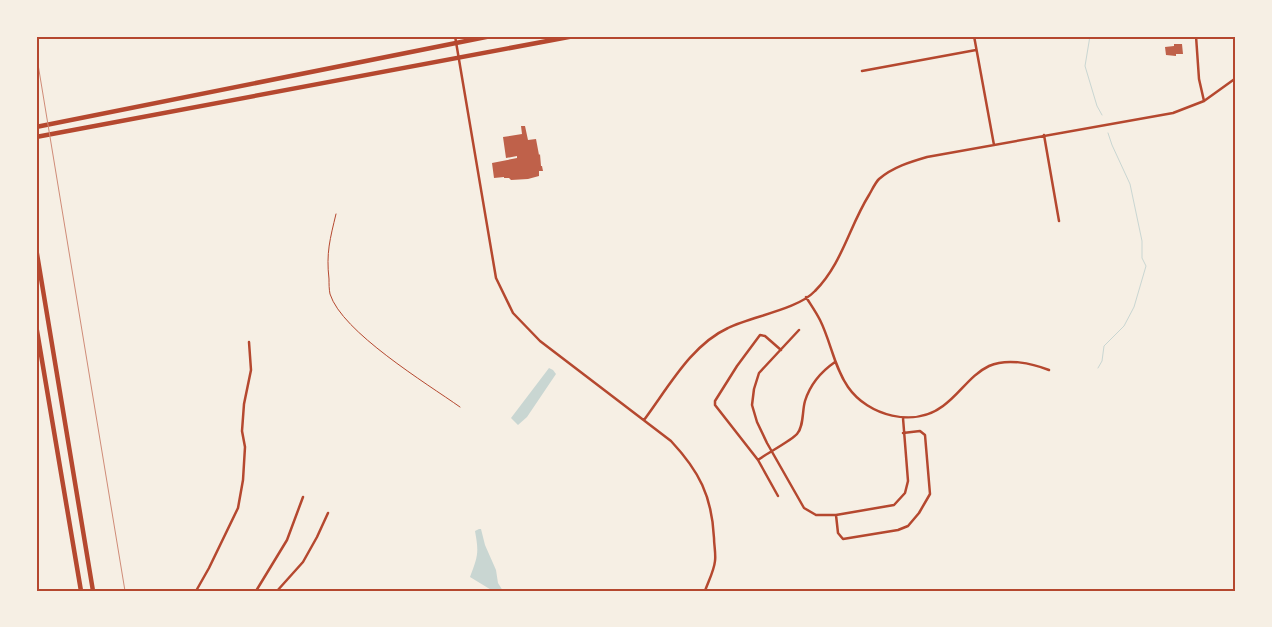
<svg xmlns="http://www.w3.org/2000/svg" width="1272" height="627" viewBox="0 0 1272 627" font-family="'Libre Baskerville',serif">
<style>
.water{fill:#c9d6d2}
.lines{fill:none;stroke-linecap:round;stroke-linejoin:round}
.stream{stroke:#c9d6d2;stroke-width:1}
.building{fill:#bf614a}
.service{stroke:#b5482f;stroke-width:1}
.minor{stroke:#b5482f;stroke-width:2.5}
.primary{stroke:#b5482f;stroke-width:4.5}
.rail{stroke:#cf8b77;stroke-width:1}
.neatline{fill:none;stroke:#b5482f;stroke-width:2}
</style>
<rect width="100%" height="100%" fill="#f6efe4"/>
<path class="water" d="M549,368l4,2 3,4 -29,43 -9,8 -7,-7z
M479,529h2l4,16 11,25 2,13 5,8h-10l-23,-14c8,-21 9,-24 5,-46z"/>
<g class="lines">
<path class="stream" d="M1090,36l-5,30 12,40 5,9
M1098,368l4,-7 2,-15 20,-20 10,-19 12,-41 -4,-8v-17l-12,-57 -18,-39 -4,-12"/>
</g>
<path class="building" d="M1174,44h8l1,10h-7v2l-10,-1 -1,-8 9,-1z
M521,126h4l3,14 8,-1 3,16 1,-1 1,12h1l1,5h-4v5l-11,3 -17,1 -2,-2h-5v-1l-10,1 -2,-15 25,-5v-2l-11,2 -3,-21 19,-3z"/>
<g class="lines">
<path class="service" d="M336,214c-6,25 -10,39 -7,65 0,5 0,10 1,15 12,38 96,89 130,113"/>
<path class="minor" d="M455,36l41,242 17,35 27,28 131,100c28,30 41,55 43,97 0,7 2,16 1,23 -1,10 -7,21 -10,30
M974,36l20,109
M1196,36l3,43 5,22
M862,71l114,-21
M1044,135l15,86
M806,297c5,8 10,15 14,23 11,22 14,47 28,67 20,29 66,41 95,19 17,-12 27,-31 46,-40 18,-8 42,-3 60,4
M799,330l-40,43 -5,16 -2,16 5,17 10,21 37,65 12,7h20l58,-10 11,-12 3,-12 -5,-63
M781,350l-16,-14 -5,-1 -23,31 -22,35v4l43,55c8,-6 34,-20 39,-26 7,-8 5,-23 8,-33 5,-16 17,-30 30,-39
M644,420c24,-32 47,-75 84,-92 24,-12 69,-18 87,-37 27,-27 34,-64 54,-96 3,-5 6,-12 10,-16 14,-12 31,-17 48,-22l246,-44 31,-12 32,-23
M758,460l20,36
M836,515l2,18 5,6 55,-9 10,-4 11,-13 11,-19 -5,-59 -5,-4 -17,2
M196,591l13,-23 29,-60 5,-28 2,-33 -3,-16 2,-27 7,-34 -2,-28
M256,591l31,-51 16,-43
M277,591l26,-29 14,-25 11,-24"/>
<path class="primary" d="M36,127l455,-91
M36,137l538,-101
M36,248l57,343
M36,325l45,266"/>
<path class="rail" d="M36,52l89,539"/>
</g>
<rect width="1272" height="627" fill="none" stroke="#f6efe4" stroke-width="75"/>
<rect x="38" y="38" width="1196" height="552" class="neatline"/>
</svg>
